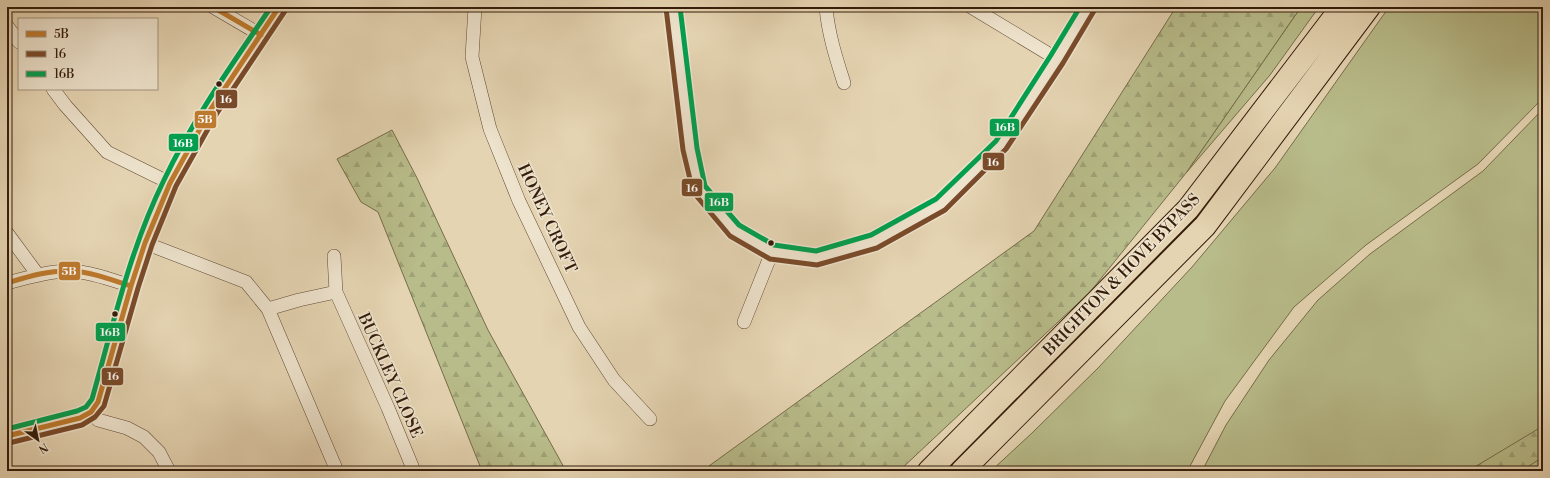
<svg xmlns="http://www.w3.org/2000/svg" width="1550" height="478" viewBox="0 0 1550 478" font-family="'Libre Bodoni',serif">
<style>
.grass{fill:#b8bc8a;stroke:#766c4a}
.forest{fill:url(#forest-firs);stroke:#766c4a}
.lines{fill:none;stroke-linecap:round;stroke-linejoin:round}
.minor-casing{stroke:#604a35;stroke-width:14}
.trunk-casing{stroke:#341c0b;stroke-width:24}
.minor{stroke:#eee3cd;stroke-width:13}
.trunk{stroke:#e5d4b2;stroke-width:22}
.bus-1-casing{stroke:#eee3cd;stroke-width:8}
.bus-2-casing{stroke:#eee3cd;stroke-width:8}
.bus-3-casing{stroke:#eee3cd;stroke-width:8}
.bus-1{stroke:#be7a2d;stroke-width:5}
.bus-2{stroke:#7a4b2a;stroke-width:5}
.bus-3{stroke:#039f4e;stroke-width:5}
.bus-dot{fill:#341c0b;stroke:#eee3cd;stroke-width:1.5}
.labels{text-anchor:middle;stroke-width:3.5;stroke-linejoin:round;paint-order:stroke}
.street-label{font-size:16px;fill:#341c0b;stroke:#eee3cd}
.line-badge{stroke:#eee3cd;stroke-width:1.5}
.badge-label{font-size:11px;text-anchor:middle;font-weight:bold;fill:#fff}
</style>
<defs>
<pattern id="forest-firs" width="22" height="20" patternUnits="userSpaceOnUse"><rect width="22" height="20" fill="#b8bc8a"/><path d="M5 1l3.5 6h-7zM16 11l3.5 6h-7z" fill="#9fa176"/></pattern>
</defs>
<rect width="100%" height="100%" fill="#e5d4b2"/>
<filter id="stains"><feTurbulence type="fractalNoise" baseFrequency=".005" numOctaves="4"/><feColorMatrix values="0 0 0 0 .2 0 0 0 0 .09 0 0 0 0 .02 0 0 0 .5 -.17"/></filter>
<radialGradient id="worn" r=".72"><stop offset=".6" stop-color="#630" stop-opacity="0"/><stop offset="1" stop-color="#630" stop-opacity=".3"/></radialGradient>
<path class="grass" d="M1301,7h18l-49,68 -84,98z
M1389,7h154v91l-65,66 -112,81 -72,62 -69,94 -35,65 -5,5h-194l41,-38 67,-66 93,-100 83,-99z
M1543,109v362h-341l24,-46 43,-65 49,-60 52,-46 113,-83z"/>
<path class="forest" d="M1176,7h125l-115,166 -96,119 -191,179h-197l332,-240z
M392,130l25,48 71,152 78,141h-84l-104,-259 -17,-10 -24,-43z
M1543,426v31l-22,14h-53z"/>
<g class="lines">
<g class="minor-casing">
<path id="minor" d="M213,7l48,28
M475,7l-3,50 18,72 29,72 60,126 35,53 36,39
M673,7l17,142 9,40 35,41 38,22 45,6 57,-16 66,-37 61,-60 56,-86 31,-52
M826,7c2,26 10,51 18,76
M971,7l86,52
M7,26l12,16
M53,89l12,16 42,47 63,31
M7,233l31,42
M145,243l101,39 22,27 69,162
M334,256l2,36
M7,283c18,-5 46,-13 64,-12 20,1 41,9 60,15
M268,309l31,-9 37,-8 52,116 26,63
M744,322l28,-70
M91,412l7,8 29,8 17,9 15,15 10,19
M7,436l73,-18 11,-6 7,-10 33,-116 14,-43 25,-60 41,-74 68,-102"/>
</g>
<g class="trunk-casing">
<path id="trunk" d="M929,471l259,-262 154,-202
M962,471l243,-245 164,-219"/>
</g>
<use href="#minor" class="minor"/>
<use href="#trunk" class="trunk"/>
<g class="bus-1-casing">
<path id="bus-1" d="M213,7l48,28
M7,283c20,-6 42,-13 64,-12 21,1 41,9 60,15
M7,436l73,-18 11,-6 7,-10 33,-116 14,-43 25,-60 41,-74 68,-102"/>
</g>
<g class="bus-2-casing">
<path id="bus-2" d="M666,8l17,142 10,42 37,44 40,23 47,6 60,-17 68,-38 61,-61 57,-86 31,-52
M9,443l73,-18 13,-8 9,-11 34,-118 14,-43 24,-59 41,-73 68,-102"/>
</g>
<g class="bus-3-casing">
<path id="bus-3" d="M680,7l17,141 8,38 34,39 35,20 42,6 55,-16 65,-36 60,-58 55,-86 29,-48
M7,429l70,-18 9,-4 6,-8c21,-74 38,-150 72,-219 29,-61 69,-117 107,-173"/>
</g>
<use href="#bus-1" class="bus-1"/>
<use href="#bus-2" class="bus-2"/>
<use href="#bus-3" class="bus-3"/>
</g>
<g class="bus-dot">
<circle cx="219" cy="84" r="3.5"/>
<circle cx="771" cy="243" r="3.5"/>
<circle cx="115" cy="314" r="3.5"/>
</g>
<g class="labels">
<g class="street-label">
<text transform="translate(548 218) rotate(65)" y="6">HONEY CROFT</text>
<text transform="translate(1121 274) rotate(-46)" y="6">BRIGHTON &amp; HOVE BYPASS</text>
<text transform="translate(391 375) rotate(66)" y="6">BUCKLEY CLOSE</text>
</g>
</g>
<g class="line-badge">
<rect x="215" y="89" width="23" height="20" rx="4" fill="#7a4b2a"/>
<rect x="194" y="110" width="23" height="19" rx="4" fill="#be7a2d"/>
<rect x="989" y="118" width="31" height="19" rx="4" fill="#039f4e"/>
<rect x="168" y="133" width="31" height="19" rx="4" fill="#039f4e"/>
<rect x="982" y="152" width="23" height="19" rx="4" fill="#7a4b2a"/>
<rect x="681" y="178" width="22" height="19" rx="4" fill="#7a4b2a"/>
<rect x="704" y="192" width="30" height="20" rx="4" fill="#039f4e"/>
<rect x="58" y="261" width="23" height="20" rx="4" fill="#be7a2d"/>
<rect x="95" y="322" width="31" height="20" rx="4" fill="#039f4e"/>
<rect x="101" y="367" width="23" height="19" rx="4" fill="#7a4b2a"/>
</g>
<g class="badge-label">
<text x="226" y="103">16</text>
<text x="205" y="123">5B</text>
<text x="1005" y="131">16B</text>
<text x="183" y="147">16B</text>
<text x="993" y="166">16</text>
<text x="692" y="192">16</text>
<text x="719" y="206">16B</text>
<text x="69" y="275">5B</text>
<text x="110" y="336">16B</text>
<text x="113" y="380">16</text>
</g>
<rect width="1550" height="478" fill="none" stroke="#e5d4b2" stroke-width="24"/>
<rect x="8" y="8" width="1534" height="462" fill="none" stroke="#341c0b" stroke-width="2"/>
<rect x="12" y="12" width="1526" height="454" fill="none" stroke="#341c0b"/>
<rect x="18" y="18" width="140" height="72" fill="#eee3cd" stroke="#a4937f"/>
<rect x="26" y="31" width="20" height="6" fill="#be7a2d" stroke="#a4937f"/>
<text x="54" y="38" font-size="12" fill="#341c0b">5B</text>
<rect x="26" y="51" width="20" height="6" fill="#7a4b2a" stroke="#a4937f"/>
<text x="54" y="58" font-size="12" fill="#341c0b">16</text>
<rect x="26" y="71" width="20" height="6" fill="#039f4e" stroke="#a4937f"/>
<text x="54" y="78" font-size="12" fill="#341c0b">16B</text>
<g transform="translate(38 440) rotate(147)" stroke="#eee3cd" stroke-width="3" paint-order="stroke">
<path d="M0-3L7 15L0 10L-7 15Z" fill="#341c0b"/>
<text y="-6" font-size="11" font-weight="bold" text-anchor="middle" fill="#341c0b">N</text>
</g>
<rect width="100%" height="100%" filter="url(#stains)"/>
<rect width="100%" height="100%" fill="url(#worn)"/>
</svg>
